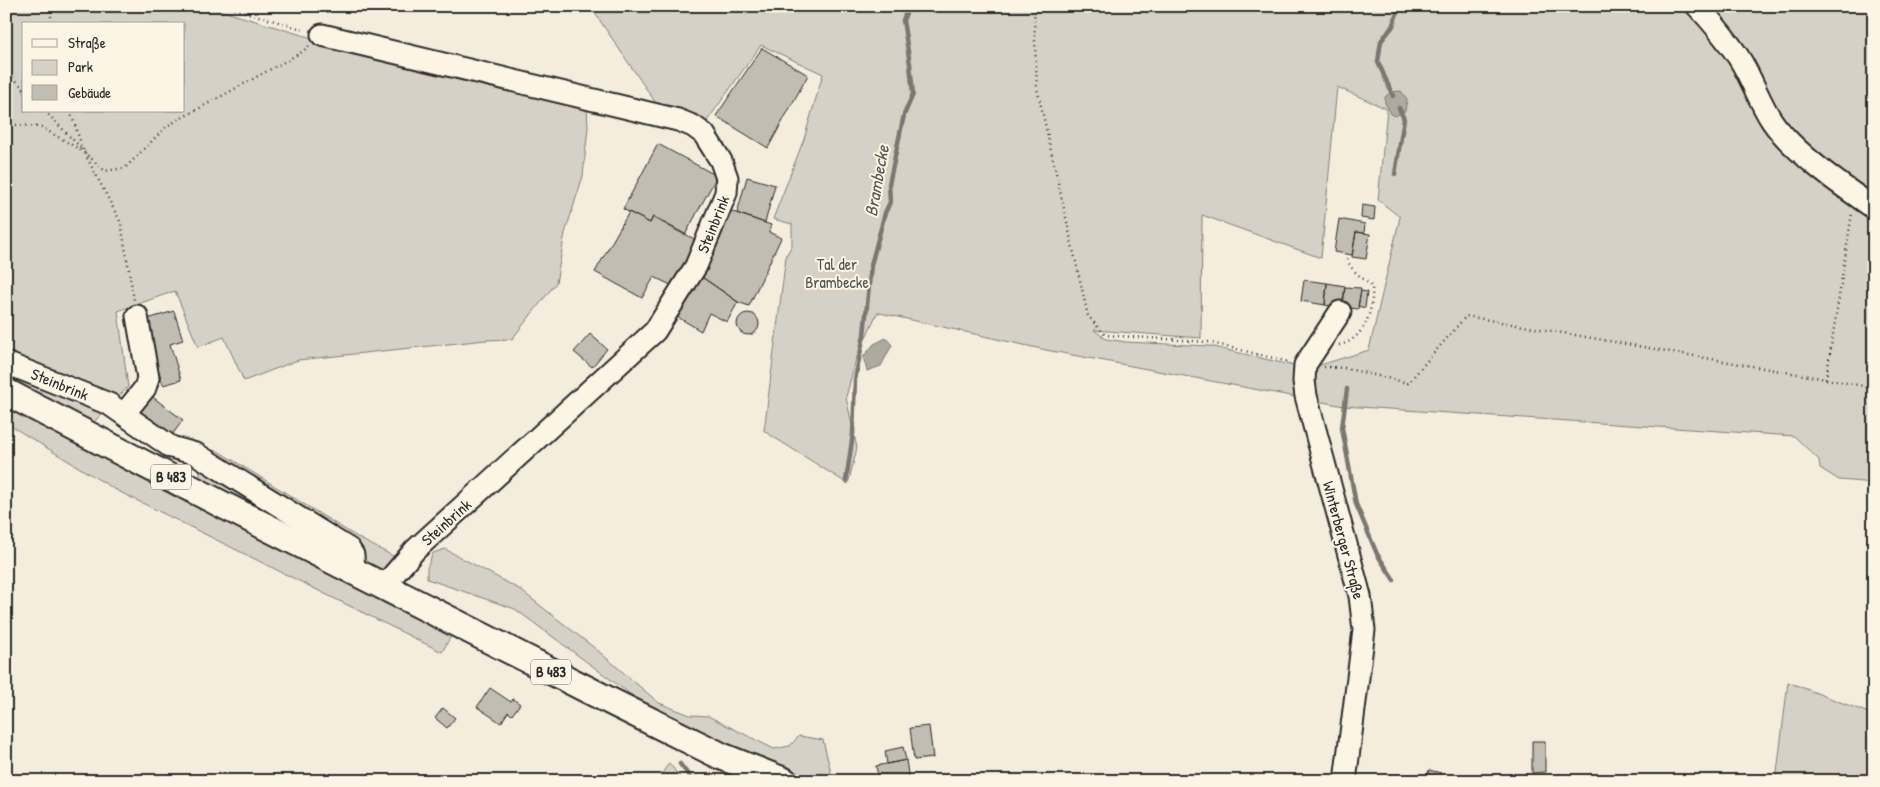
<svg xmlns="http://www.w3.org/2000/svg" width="1880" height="787" viewBox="0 0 1880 787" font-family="'Patrick Hand',sans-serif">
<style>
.green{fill:#d6d1c4;stroke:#807e78;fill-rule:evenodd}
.water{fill:#afaaa0;stroke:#7a7771}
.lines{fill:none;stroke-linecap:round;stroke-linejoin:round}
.stream{stroke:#7a7771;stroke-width:4.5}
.building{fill:#c2bdb1;stroke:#2b2b2b}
.minor-casing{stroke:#2b2b2b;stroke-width:25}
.major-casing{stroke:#2b2b2b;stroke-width:30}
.path{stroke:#2b2b2b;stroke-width:2.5;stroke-dasharray:1 4;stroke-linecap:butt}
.minor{stroke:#fcf5e5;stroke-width:21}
.major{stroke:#fcf5e5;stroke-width:26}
.labels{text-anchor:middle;stroke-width:4;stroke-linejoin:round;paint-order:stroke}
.shield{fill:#fcf5e5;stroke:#6a6863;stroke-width:1}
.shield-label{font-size:15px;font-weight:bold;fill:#2b2b2b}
.street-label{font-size:16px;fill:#2b2b2b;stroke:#fcf5e5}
.park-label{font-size:16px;fill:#565451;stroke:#fcf5e5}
.water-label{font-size:18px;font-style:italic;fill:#595754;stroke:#fcf5e5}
</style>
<rect width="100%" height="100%" fill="#f4edde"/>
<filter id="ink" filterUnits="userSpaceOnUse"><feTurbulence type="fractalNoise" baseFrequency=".02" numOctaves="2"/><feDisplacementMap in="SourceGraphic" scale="10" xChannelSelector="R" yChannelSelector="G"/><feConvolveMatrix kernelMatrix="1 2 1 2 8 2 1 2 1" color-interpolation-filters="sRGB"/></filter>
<g filter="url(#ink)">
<path class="green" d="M6,6h200l109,33 272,68 1,20 -5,49 -18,57 -9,50 -44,56 -26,1 -188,20 -54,21 -20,-44 -26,10 -23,-56 -57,20 10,76 -37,38 -85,-44zM24,24h160v87h-160z
M590,6h1284v477l-35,-3 -19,-12 -1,-8 -25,-24 -450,-30 -298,-56 -166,-37h-3l-21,46 -10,38 11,51 -9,36 -84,-53 22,-175 6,-11v-21l-19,-5 31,-80 19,-65 -62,-29 -59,83 -34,-7zM1337,87l50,22 -9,91 22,17 -31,133 -62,19 -97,-23 -84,-4 -20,-3 -12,-9 107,8 1,-123 119,43z
M6,406l184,99 10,-24v-32l18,2 144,89 35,18 -13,45 67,33 -9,16 -326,-162 -110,-67z
M445,549l74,40 78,61 62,53 31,12 18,1 66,33 16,-3 9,-10 24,4 10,41 -57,-14 -120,-54 -141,-104 -88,-30v-11l6,-15z
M1788,682l86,33v66h-98z
M669,763l14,18h-26z"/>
<path class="water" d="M1401,91l6,8 -2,12 -10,5 -3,-1 -7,-12v-6l6,-5z
M886,338l6,7 -11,21 -14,5 -4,-14 11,-13z"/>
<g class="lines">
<path class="stream" d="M1393,96l-15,-34 3,-21 12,-15 6,-20
M1395,174l9,-55 -5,-11
M1347,389l-5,39 14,76 21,50 17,26
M846,481l7,-47 2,-55 9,-44 7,-70 14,-52 5,-11 -1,-18 15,-69 9,-21 -3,-30 -7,-44 6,-14
M680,764l13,17"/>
</g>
<path class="building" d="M762,48l46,27 -40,73 -52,-32z
M658,144l59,32 -32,59 -32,-18 -3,6 -27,-14z
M747,177l28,8 -10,38 -28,-10z
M1362,205l13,2 -1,13 -13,-2z
M730,211l41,14 -2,7 12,6 -32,68 -11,-4 -39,-27z
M629,212l21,11 3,-6 45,24 -25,45 -19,-9 -12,21 -47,-26z
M1339,219l26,5 -1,9 -8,-1 -4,23 -18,-3z
M1356,232l14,2 -4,25 -14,-2z
M699,275l39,27 -11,20 -18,-9 -8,18 -25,-15z
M1304,280l23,3 -2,22 -24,-4z
M1327,283l18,3 -3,22 -17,-3z
M1345,287l16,1 -3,21 -15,-2z
M1361,291l6,1 -2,16 -7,-2z
M174,311l9,29 -13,4 11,36 -18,5 -19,-65z
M737 324a11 11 0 1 1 22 0a11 11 0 1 1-22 0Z
M590,334l17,15 -15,18 -18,-15z
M150,395l33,25 -14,19 -33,-25z
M490,688l21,14 2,-3 7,5 -8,11 -4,-3 -7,11 -24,-16z
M443,708l12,10 -8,10 -12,-10z
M929,726l4,32 -19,2 -4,-32z
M1532,741h13v31l-13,1z
M903,747l3,13 -19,4 -2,-13z
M906,760l3,21h-30l-3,-15z
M1429,770l12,3 -1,8h-14z"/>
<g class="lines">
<g class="minor-casing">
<path id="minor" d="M1697,6c13,13 36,41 45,57 11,19 18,40 30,58 21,31 70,65 102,87
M322,35l356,85 15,6 11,8 17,27 6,17 -1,15 -30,73 -41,65 -240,219 -32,37
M1340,312l-35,53 -1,16 2,15 54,200 4,34 -19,151
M6,363l103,41 62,43 25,7 153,95 4,6 1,17
M124,414l21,-26 3,-10 -11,-62"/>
</g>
<g class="major-casing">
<path id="major" d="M6,392l215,112 391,198 109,54 63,25"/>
</g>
<path class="path" d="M51,6v18
M225,6l80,24
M1038,6l-4,11 3,71 51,228 17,19 103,7 81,20
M6,70l18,19
M45,111l37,38
M70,111l14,41 37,71 13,77
M6,124l35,3 43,25 21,19 20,-3 42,-42 135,-74 7,-6
M1339,345c26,-5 35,-36 33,-59 -10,-8 -22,-16 -25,-28
M1324,367l20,1 64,15 58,-67 360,63 26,-166
M1826,379l48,9"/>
<use href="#minor" class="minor"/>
<use href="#major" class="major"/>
</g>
</g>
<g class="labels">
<g class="shield">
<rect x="151" y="464.5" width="40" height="25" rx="4"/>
<rect x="531" y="659.5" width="40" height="25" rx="4"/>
</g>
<g class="shield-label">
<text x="171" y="482">B 483</text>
<text x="551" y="677">B 483</text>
</g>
<g class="street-label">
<text transform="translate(713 224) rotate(-68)" y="6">Steinbrink</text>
<text transform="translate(60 384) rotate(22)" y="6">Steinbrink</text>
<text transform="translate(446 522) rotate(-42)" y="6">Steinbrink</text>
<text transform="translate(1344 540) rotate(75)" y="6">Winterberger Straße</text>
</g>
<g class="park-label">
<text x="837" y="270">Tal der<tspan x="837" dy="18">Brambecke</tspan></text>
</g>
<g class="water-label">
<text transform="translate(877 181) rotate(-80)" y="6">Brambecke</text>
</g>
</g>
<rect width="1880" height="787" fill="none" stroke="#fcf5e5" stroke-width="25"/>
<rect x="12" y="12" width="1855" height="762" fill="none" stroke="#2b2b2b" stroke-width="2" filter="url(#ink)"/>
<rect x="22" y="22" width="162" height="90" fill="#fcf5e5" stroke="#a8a49b"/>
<rect x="32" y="39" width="25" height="8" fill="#fcf5e5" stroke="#a8a49b"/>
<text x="68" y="48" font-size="15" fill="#2b2b2b">Straße</text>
<rect x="32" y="60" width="25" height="15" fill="#d6d1c4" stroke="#a8a49b"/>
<text x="68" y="72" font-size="15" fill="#2b2b2b">Park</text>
<rect x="32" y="85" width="25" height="15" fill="#c2bdb1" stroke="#a8a49b"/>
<text x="68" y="98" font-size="15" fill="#2b2b2b">Gebäude</text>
</svg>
